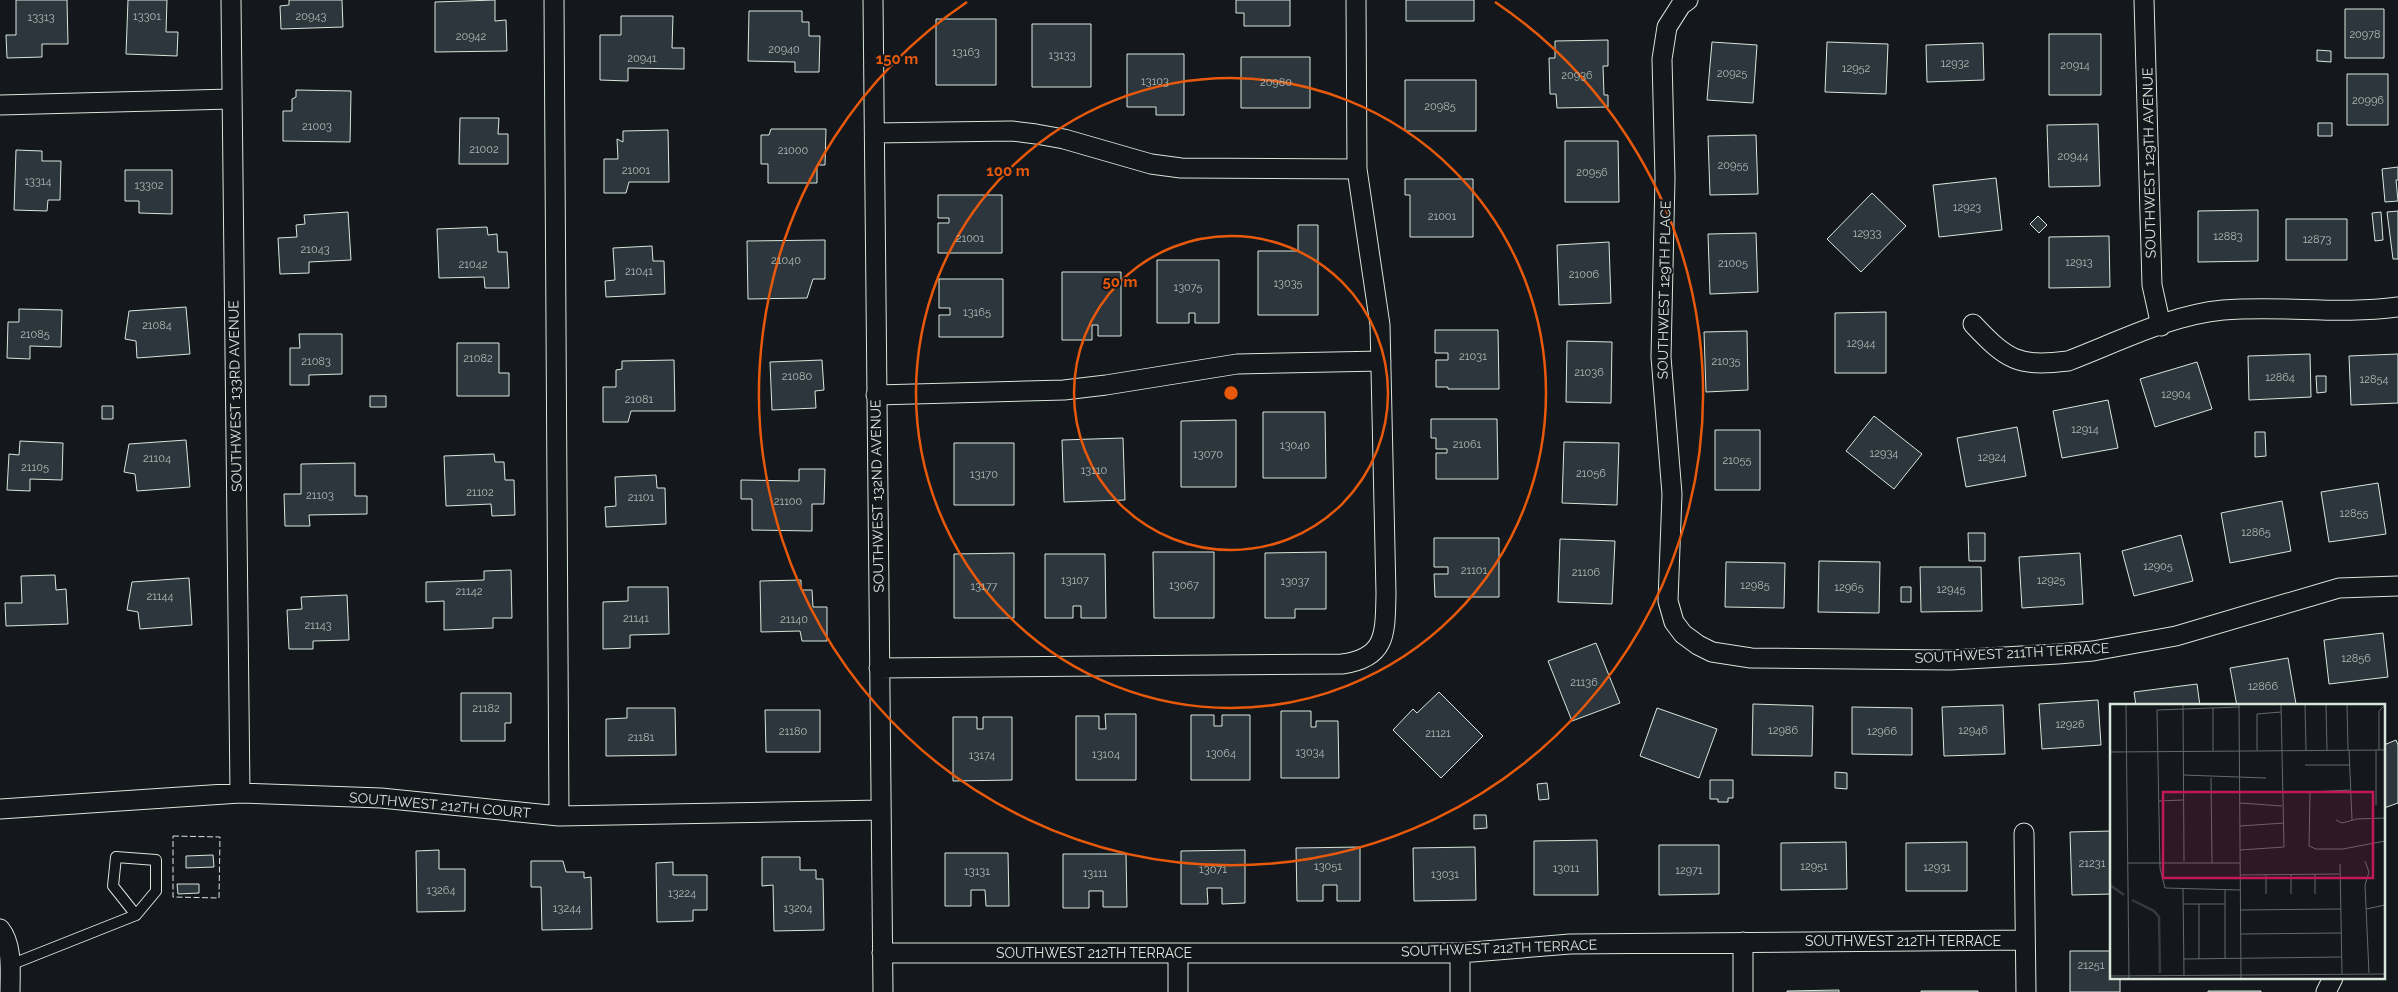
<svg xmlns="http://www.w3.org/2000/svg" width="2398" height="992" viewBox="0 0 2398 992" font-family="Raleway,sans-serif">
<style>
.building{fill:#2c363c;stroke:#d8e6dc}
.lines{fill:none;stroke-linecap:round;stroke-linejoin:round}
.service-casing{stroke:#d8e6dc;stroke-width:12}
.minor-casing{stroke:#d8e6dc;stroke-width:21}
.service{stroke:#14181c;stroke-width:10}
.minor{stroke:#14181c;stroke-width:19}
.fence{stroke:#d8e6dc;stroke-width:1;stroke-dasharray:6 2.5;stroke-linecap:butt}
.ring{fill:none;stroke:#e8590c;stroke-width:2.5}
.labels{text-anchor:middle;stroke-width:4;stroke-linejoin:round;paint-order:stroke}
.number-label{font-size:11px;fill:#adbab4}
.street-label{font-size:14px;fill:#d8e6dc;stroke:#14181c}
.inset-river{fill:none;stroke:#363b3e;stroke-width:2.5}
.inset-road{fill:none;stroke:#626a69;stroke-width:1}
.view{fill:#c2185b;fill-opacity:0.15;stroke:#c2185b;stroke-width:2.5}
.inset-edge{fill:none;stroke:#d8e6dc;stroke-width:2.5}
.centre{fill:#e8590c;stroke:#14181c;stroke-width:2.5}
.ring-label{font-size:15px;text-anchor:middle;font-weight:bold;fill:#e8590c;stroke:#14181c;stroke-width:4;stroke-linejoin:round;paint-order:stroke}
</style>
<rect width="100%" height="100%" fill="#14181c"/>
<path class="building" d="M16,0h51l1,44h-26v13l-35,1 -1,-23h10z
M128,0h39l-1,32h12l-1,24 -51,-2z
M289,0h53l1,27 -62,2 -1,-23 9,-1z
M495,0v21l11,-1 1,31 -72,1v-50z
M1236,0h54v26h-46v-13h-8z
M1406,0h68v21h-68z
M2345,9h39v49h-39z
M749,11h53v11h7v14h11l-1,36h-24v-10l-47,-1z
M621,16h52l-1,32h12v21l-56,-1v13l-28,-1v-45h21z
M936,19h60v66h-60z
M1032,24h59v63h-59z
M2049,34h52v61h-52z
M1608,40v26h-5l1,29h4v12l-51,1 -1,-14h-6l-1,-36h6v-17z
M1712,42l45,3 -4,58 -46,-3z
M1827,42l61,2 -2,50 -61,-2z
M1983,43l1,37 -57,2 -1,-37z
M2317,50l14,1v11l-14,-1z
M1127,54h57v61h-28v-8h-29z
M1241,57h69v51h-69z
M2347,74h41v51h-41z
M1405,80h71v51h-71z
M296,90l55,1 -1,51 -67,-1v-30h9v-12l4,-2z
M460,118h39l-1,16h10v30h-49z
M2318,123h14v13h-14z
M2098,124l2,62 -51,1 -2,-62z
M771,129h55l-1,36h-8v18h-49v-19h-7v-29h8z
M668,130l1,52h-40l-3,11h-22v-34h14l-1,-20 6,3v-11z
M1756,135l2,59 -48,1 -2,-59z
M1565,141h53l1,61h-54z
M16,150l26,1v10h19l-1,39h-12l-1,11 -33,-1z
M2398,167v13h-2l2,21 -13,1 -3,-33z
M125,170h47v44l-33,-1v-12h-14z
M1996,178l6,52 -63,7 -6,-52z
M1405,179h68v58h-63v-42h-5z
M1872,193l34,33 -45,46 -34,-33z
M938,195h64v58h-64v-30h11v-5h-11z
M2258,210v51l-60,1v-51z
M2398,211v48h-5l-6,-47z
M348,212l3,48 -42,2v11l-29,1 -2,-36 19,-1 -1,-12 9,-1 -1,-9z
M2381,212l2,28 -8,1 -3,-28z
M2038,216l9,9 -8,8 -9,-9z
M2286,219h61v41h-61z
M1298,225h20v90h-60v-64h40z
M487,227l1,8 9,-1 1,18h9l2,36h-24l-1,-11 -45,1 -2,-49z
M1756,233l2,59 -48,2 -2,-60z
M2109,236l1,51 -61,1v-51z
M825,240v39h-12l-6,19 -59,1 -1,-58z
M1609,242l2,61 -52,2 -2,-60z
M652,246l1,15h11l1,33 -59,3 -1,-16 10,-1 -2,-32z
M1157,260h62v63h-24v-10h-6v10h-32z
M1062,272h59v64h-23v-11h-6v15h-30z
M939,279h64v58h-64v-22h11v-7h-11z
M186,307l4,47 -53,4 -1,-17 -11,-2 4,-28z
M19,309l43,1 -1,37 -31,-1v13l-23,-1 1,-36h11z
M1886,312v61h-51v-60z
M1435,330h63l1,59h-51v-2h-12v-27h12v-7h-13z
M1747,331l1,59 -42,2 -2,-60z
M299,334h43v40l-33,1v10h-19v-37h10z
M1567,341l45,1 -1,61 -45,-1z
M457,343h42v30h10v23h-52z
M2310,354l1,43 -62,3 -1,-44z
M2398,354v49l-47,2 -2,-49z
M674,360l1,51h-44l-3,11h-25v-35h13v-17l6,-1v-8z
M822,360l2,30 -9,1 1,17 -44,2 -2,-48z
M2197,362l15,47 -57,18 -15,-48z
M2316,376h10v16l-9,1z
M370,396h16v11h-16z
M2108,400l10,48 -56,10 -9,-47z
M102,406h11v13h-11z
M1263,412h62l1,66h-63z
M1874,416l48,38 -28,35 -48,-38z
M1431,419h66l1,60h-62v-26h11v-4h-11v-11h-5z
M1236,420v67h-55v-66z
M2017,427l9,49 -60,11 -9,-49z
M1715,430h45v60h-45z
M2255,432h10l1,24 -11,1z
M1123,438l2,62 -61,2 -2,-62z
M186,440l4,47 -53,4 -2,-17 -11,-2 5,-28z
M20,441l43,2 -1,37 -32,-1v12l-23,-1 2,-36 10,1z
M1564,442l55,1 -2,62 -55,-2z
M954,443h60v62h-60z
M494,454l1,8h9l1,18h9l1,35 -23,1 -1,-12 -45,2 -2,-50z
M355,463v33h12v18l-58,1 1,11h-25l-1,-32h17v-30z
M799,469h26l-1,35h-12v27l-60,-1v-31h-11v-19l58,1z
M656,475l1,13h8l1,36 -60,3 -1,-20 11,-1 -1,-29z
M2378,483l8,51 -57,8 -8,-50z
M2282,501l9,50 -61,12 -9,-50z
M1968,533h17v28h-16z
M2181,535l12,46 -59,15 -12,-45z
M1434,538h65v59h-64l-1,-23h14v-7h-14z
M1560,539l55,2 -3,63 -54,-2z
M1153,552h61v66h-60z
M1326,552v57h-31v9h-30v-65z
M1014,553v65h-60v-64z
M2080,553l3,51 -61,4 -3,-51z
M1045,554h60l1,64h-25v-12h-8v12h-28z
M1819,561l61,1 -1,51 -61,-1z
M1726,562l59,1 -1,45 -59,-1z
M1920,567h61l1,44 -61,1z
M511,570l1,48h-19v10l-49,2v-29l-18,1v-20l58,-2v-9z
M55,575l1,15 10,-1 2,35 -62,2 -1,-23h17l-1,-27z
M189,578l3,47 -52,4 -2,-17 -11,-2 5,-28z
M801,580v10h11l1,17h14v34h-25l-2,-10 -39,1 -1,-51z
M628,587h40l1,47 -39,1v13l-27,1v-47l25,-1z
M1901,587h10v15h-10z
M347,595l2,45 -36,1v8h-24l-2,-39 15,-1 -1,-12z
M2383,633l5,44 -59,7 -5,-44z
M1596,643l24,60 -48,18 -24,-60z
M2288,658l8,46 -59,2 -7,-38z
M2197,684l3,22h-64l-2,-14z
M1439,692l44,44 -42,42 -48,-48 20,-21 4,4z
M461,693h50v30h-6v18h-44z
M2098,700l3,45 -59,4 -3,-45z
M1753,704l60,2 -1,50 -60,-1z
M2003,705l2,49 -61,2 -2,-49z
M1852,707l60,1v47l-60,-1z
M627,708h48l1,47 -70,1v-37l21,-1z
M1657,708l60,21 -18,49 -59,-22z
M765,710h55v42h-54z
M1281,711h30v16h5v-6h22l1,57h-58z
M1105,714h31v66h-60v-64h23v13h7z
M1191,715h23v11h8v-11h28v65h-59z
M953,717h24v12h6v-12h29v63l-59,1z
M2396,740l2,5v58l-14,5v-63z
M1835,772l12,1v16l-12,-1z
M1710,780h23v18h-5v4h-10v-3h-8z
M1547,783l2,16 -10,1 -2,-16z
M1474,815h12l1,13 -13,1z
M2112,831v63l-40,1 -2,-63z
M1597,840l1,55h-64v-54z
M1846,842l1,47 -66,1v-47z
M1967,842v49h-61v-48z
M1659,845h60v49l-60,1z
M1360,847v54h-23v-16h-14v16h-26l-1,-53z
M1475,847l1,53 -62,1 -1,-53z
M439,850v19h26v42l-48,1 -1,-61z
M1245,850v53l-23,1v-16h-15l1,16h-27v-53z
M945,853h63l1,53h-23l-1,-16h-14v16h-26z
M1063,854h63l1,53h-24v-16h-14v17h-26z
M213,855l1,12 -28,1v-12z
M762,857h38v13h16v9h7l1,51 -50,1 -1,-46 -11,1z
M531,861h32l3,11h18v6l7,-1 1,52 -50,1 -1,-43h-10z
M673,862v13h34v35h-14v11l-36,1 -1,-59z
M177,884h22v9l-21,1z
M2070,951h42v27h8v14h-50z
M1839,990v2h-52v-1z
M1921,991h57v1h-57z
M2208,991h53v1h-53z"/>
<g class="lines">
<g class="service-casing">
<path id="service" d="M10,965l126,-50 20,-24v-31l-40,-3 -3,29 23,29"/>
</g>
<g class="minor-casing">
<path id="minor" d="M231,0l9,793
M554,0l5,816
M873,0l10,992
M1688,0l-7,5 -14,22 -5,32 3,119 -4,179 11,137 -4,107 6,21 9,12 15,11 14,7 39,6 200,2 107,-6 35,-3 83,-15 163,-48 59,-2
M2144,0l8,285 9,41
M0,105l231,-6
M875,133l137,-2 24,3 28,5 87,25 30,4 176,1
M1973,324c34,36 44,43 95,37 50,-19 102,-46 155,-51 59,-5 117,5 175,-3
M876,395l188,-5 42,-5 131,-21 144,-3
M879,668l463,-4c45,-6 43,-31 44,-70l-6,-269 -23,-156 -1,-169
M0,809l240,-16 141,5 178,18 322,-6
M2024,833l2,159
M0,929c13,16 10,43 10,63
M1743,942v50
M882,953h578l110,-9 455,-4
M1178,953v39
M1460,953v39
M2326,992l7,-14"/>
</g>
<use href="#service" class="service"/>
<use href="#minor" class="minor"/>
<path class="fence" d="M173,836l47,1 -1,61 -46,-1z"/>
</g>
<g class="ring">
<circle cx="1231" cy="393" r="157"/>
<circle cx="1231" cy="393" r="315"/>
<path d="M1495 2A472 472 0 1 1 967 2"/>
</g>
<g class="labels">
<g class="number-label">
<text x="147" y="20">13301</text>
<text x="311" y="20">20943</text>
<text x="41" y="21">13313</text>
<text x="2365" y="38">20978</text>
<text x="471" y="40">20942</text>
<text x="784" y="53">20940</text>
<text x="966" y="56">13163</text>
<text x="1062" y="59">13133</text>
<text x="642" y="62">20941</text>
<text x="1955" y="67">12932</text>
<text x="2075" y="69">20914</text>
<text x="1856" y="72">12952</text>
<text x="1732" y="77">20925</text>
<text x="1577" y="79">20936</text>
<text x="1155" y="85">13103</text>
<text x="1276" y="86">20980</text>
<text x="2368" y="104">20996</text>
<text x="1440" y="110">20985</text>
<text x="317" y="130">21003</text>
<text x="484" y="153">21002</text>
<text x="793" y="154">21000</text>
<text x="2073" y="160">20944</text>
<text x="1733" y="169">20955</text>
<text x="636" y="174">21001</text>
<text x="1592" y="176">20956</text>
<text x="38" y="185">13314</text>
<text x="149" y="189">13302</text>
<text x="1967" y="211">12923</text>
<text x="1442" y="220">21001</text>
<text x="1867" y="237">12933</text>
<text x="2228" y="240">12883</text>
<text x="970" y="242">21001</text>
<text x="2317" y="243">12873</text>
<text x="315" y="253">21043</text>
<text x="786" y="264">21040</text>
<text x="2079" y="266">12913</text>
<text x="1733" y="267">21005</text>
<text x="473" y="268">21042</text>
<text x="639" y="275">21041</text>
<text x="1584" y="278">21006</text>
<text x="1288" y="287">13035</text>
<text x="1188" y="291">13075</text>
<text x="977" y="316">13165</text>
<text x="157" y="329">21084</text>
<text x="35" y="338">21085</text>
<text x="1861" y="347">12944</text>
<text x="1473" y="360">21031</text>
<text x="478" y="362">21082</text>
<text x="316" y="365">21083</text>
<text x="1726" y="365">21035</text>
<text x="1589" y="376">21036</text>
<text x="797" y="380">21080</text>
<text x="2280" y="381">12864</text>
<text x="2374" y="383">12854</text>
<text x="2176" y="398">12904</text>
<text x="639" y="403">21081</text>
<text x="2085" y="433">12914</text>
<text x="1467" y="448">21061</text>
<text x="1295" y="449">13040</text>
<text x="1884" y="457">12934</text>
<text x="1208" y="458">13070</text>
<text x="1992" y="461">12924</text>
<text x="157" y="462">21104</text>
<text x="1737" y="464">21055</text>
<text x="35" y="471">21105</text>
<text x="1094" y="474">13110</text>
<text x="1591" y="477">21056</text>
<text x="984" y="478">13170</text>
<text x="480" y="496">21102</text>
<text x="320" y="499">21103</text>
<text x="641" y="501">21101</text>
<text x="788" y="505">21100</text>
<text x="2354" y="517">12855</text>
<text x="2256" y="536">12865</text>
<text x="2158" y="570">12905</text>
<text x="1474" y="574">21101</text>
<text x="1586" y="576">21106</text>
<text x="1075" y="584">13107</text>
<text x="2051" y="584">12925</text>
<text x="1295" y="585">13037</text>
<text x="1184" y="589">13067</text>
<text x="1755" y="589">12985</text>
<text x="984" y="590">13177</text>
<text x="1849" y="591">12965</text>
<text x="1951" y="593">12945</text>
<text x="469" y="595">21142</text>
<text x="160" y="600">21144</text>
<text x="636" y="622">21141</text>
<text x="794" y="623">21140</text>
<text x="318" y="629">21143</text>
<text x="2356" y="662">12856</text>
<text x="1584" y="686">21136</text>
<text x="2263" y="690">12866</text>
<text x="486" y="712">21182</text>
<text x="2070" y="728">12926</text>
<text x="1783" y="734">12986</text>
<text x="1973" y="734">12946</text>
<text x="793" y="735">21180</text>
<text x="1882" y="735">12966</text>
<text x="1438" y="737">21121</text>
<text x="641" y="741">21181</text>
<text x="1310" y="756">13034</text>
<text x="1221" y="757">13064</text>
<text x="1106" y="758">13104</text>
<text x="982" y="759">13174</text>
<text x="2092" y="867">21231</text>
<text x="1328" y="870">13051</text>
<text x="1814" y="870">12951</text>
<text x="1937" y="871">12931</text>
<text x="1566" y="872">13011</text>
<text x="1213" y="873">13071</text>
<text x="1689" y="874">12971</text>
<text x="977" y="875">13131</text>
<text x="1095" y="877">13111</text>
<text x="1445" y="878">13031</text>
<text x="441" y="894">13264</text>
<text x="682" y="897">13224</text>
<text x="567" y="912">13244</text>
<text x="798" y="912">13204</text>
<text x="2091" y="969">21251</text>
</g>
<g class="street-label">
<text transform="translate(2149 163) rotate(-91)" y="5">SOUTHWEST 129TH AVENUE</text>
<text transform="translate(1664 290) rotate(-89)" y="5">SOUTHWEST 129TH PLACE</text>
<text transform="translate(235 396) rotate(-91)" y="5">SOUTHWEST 133RD AVENUE</text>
<text transform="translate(877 496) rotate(-91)" y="5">SOUTHWEST 132ND AVENUE</text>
<text transform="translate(2012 653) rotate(-3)" y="5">SOUTHWEST 211TH TERRACE</text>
<text transform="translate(440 805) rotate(5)" y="5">SOUTHWEST 212TH COURT</text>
<text x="1903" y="946">SOUTHWEST 212TH TERRACE</text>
<text transform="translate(1499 948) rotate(-2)" y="5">SOUTHWEST 212TH TERRACE</text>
<text x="1094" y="958">SOUTHWEST 212TH TERRACE</text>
</g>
</g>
<g transform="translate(2110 704)">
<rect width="275" height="275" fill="#14181c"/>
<path class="inset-river" d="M0,181l14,10M22,196l22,11 5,6 1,56"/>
<path class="inset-road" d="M16,1l3,273M73,1l1,156M129,1l2,273M195,1l1,45M216,1l1,45M237,1l1,45M129,3l-82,3 3,158 5,20 75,2M103,4v43M147,46v-36l24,-2M239,46l3,70M266,46v55M269,46v-39l6,-6M0,48l275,-2M195,61h45M73,71l83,3M101,74l1,85M240,86l-40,2 -1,54 7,3h27l42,-8M49,97l24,-1M130,99l42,3M226,116l6,3 15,-4 28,-1M130,122l44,-3M130,146l44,-3 -3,-142M255,157l4,11 -4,13 4,88M18,159h112M230,160l2,110M205,170v20M130,171l100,-1M156,171v19M181,171v19M73,185l1,86M115,186v68M74,200h41M89,200v55M256,205l19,-4M130,206l101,-1M131,230l100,-1M74,255l157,-2M0,272l275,-2"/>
<path class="view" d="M53,88h210v86h-210z"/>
<rect width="275" height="275" class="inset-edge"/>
</g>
<circle cx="1231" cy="393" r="8" class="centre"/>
<g class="ring-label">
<text x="897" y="64">150 m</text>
<text x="1008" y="176">100 m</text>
<text x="1120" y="287">50 m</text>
</g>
</svg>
